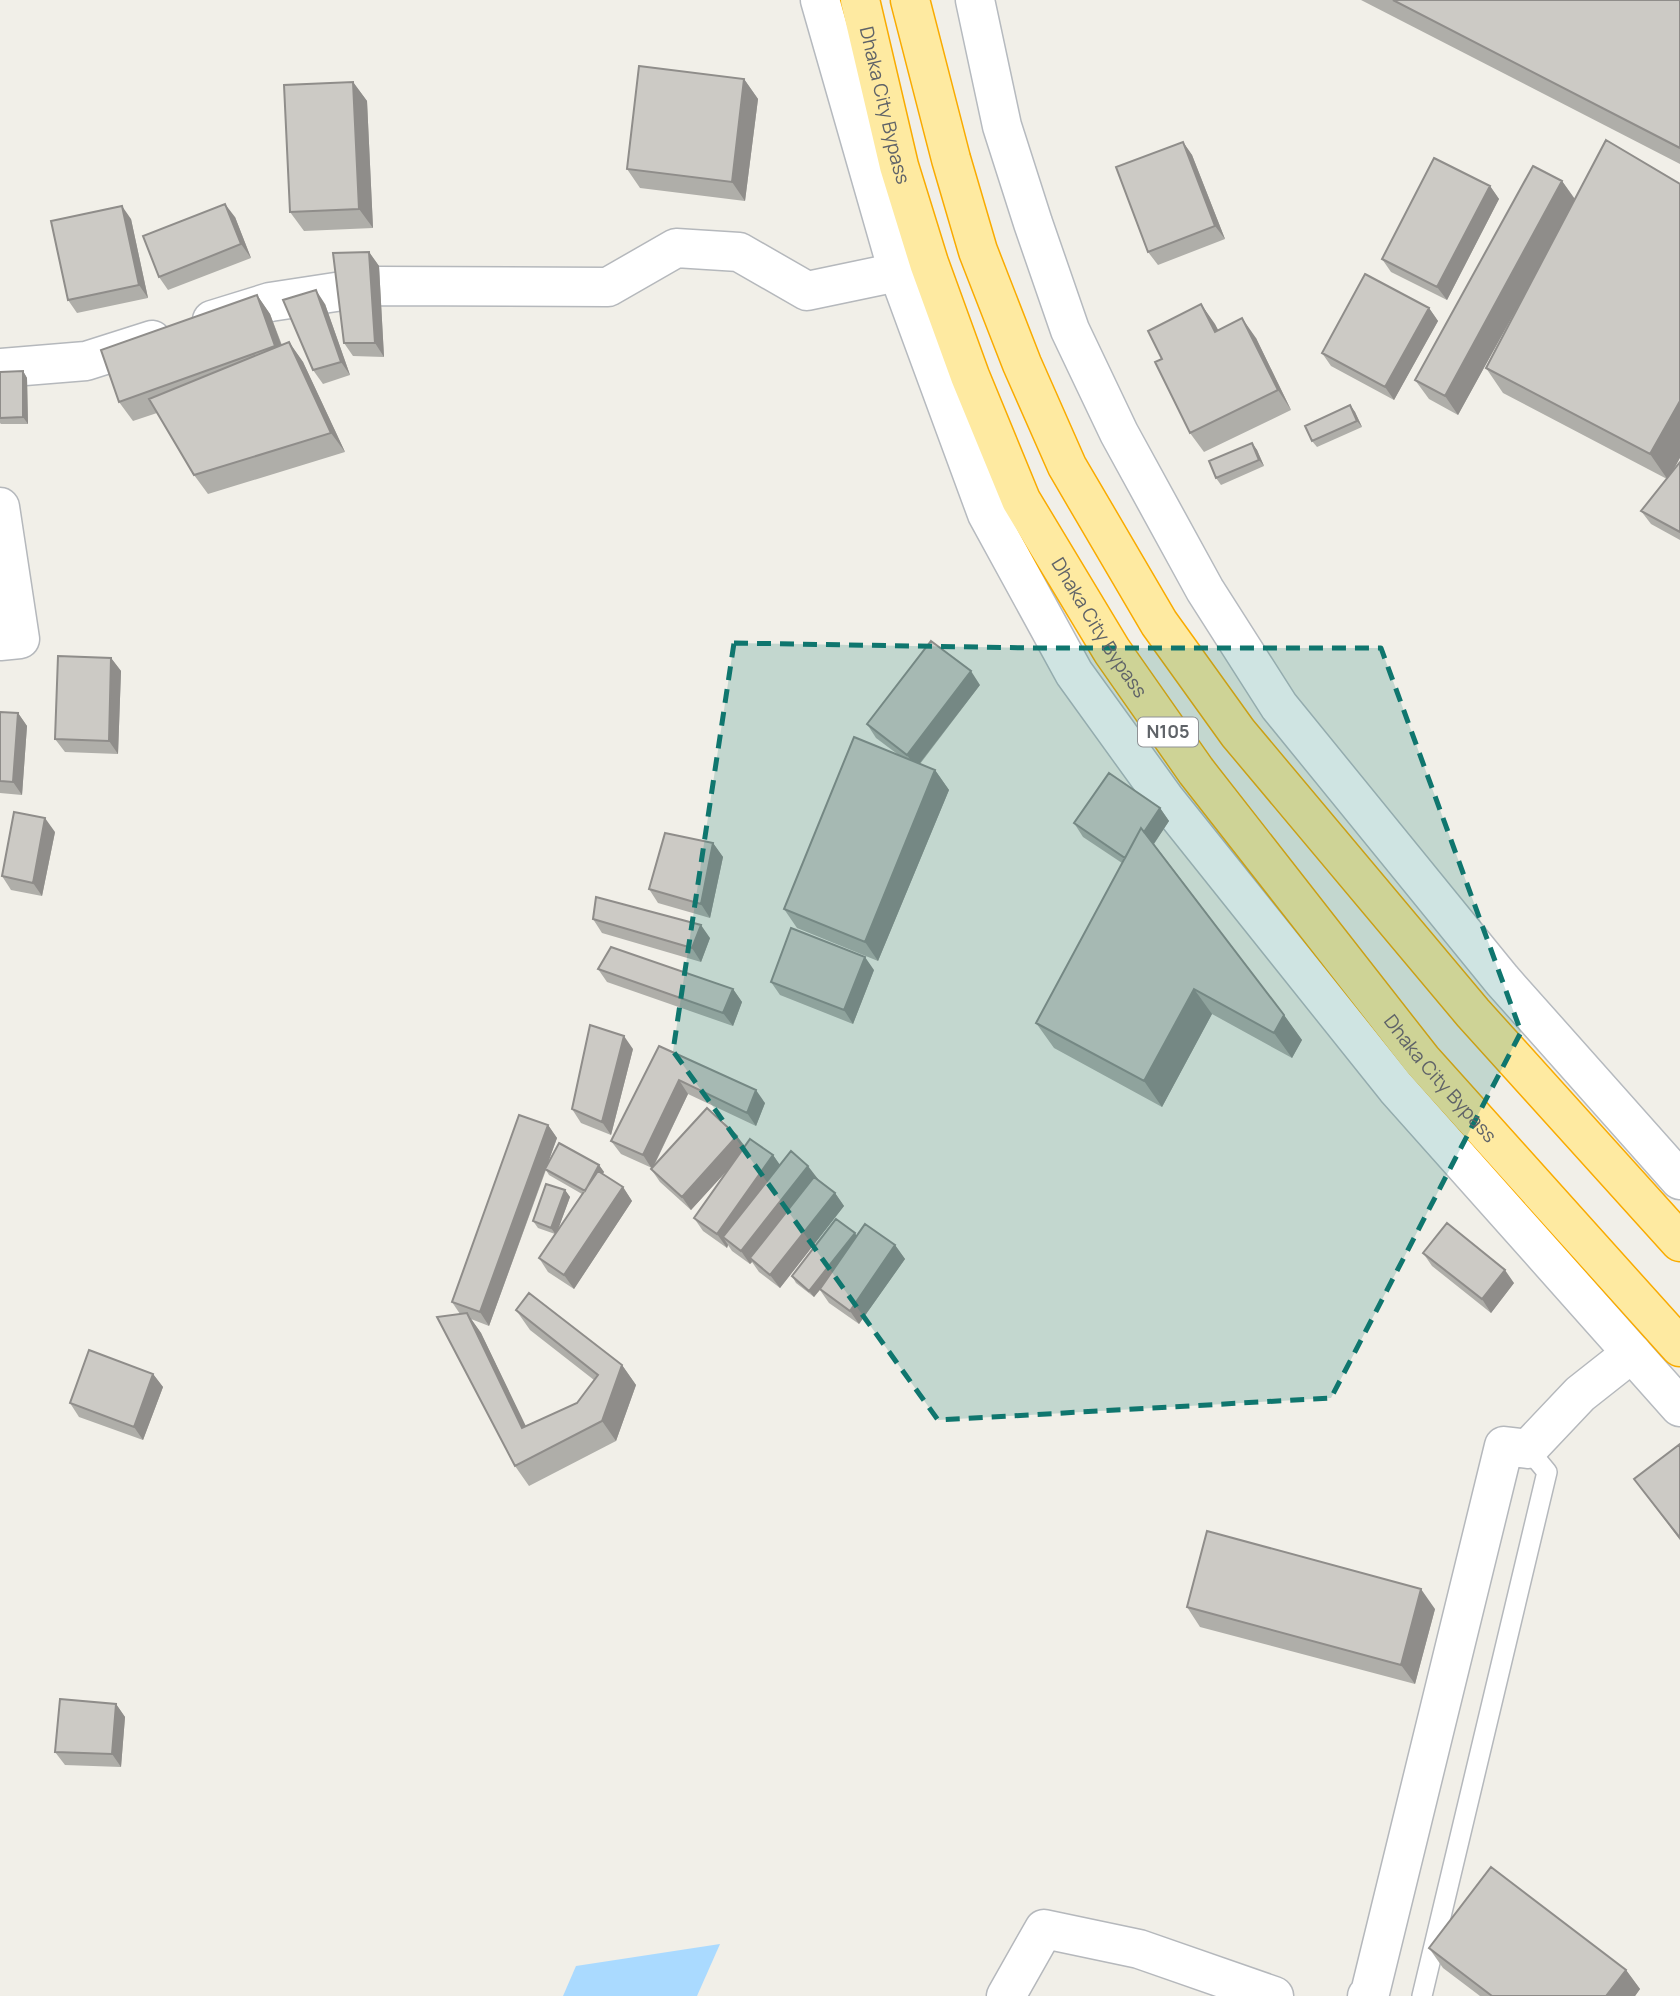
<svg xmlns="http://www.w3.org/2000/svg" width="1680" height="1996" viewBox="0 0 1680 1996" font-family="Manrope,sans-serif">
<style>
.water{fill:#aadaff}
.lines{fill:none;stroke-linecap:round;stroke-linejoin:round}
.service-casing{stroke:#b5b8bc;stroke-width:22}
.minor-casing{stroke:#b5b8bc;stroke-width:41}
.secondary-casing{stroke:#b6babf;stroke-width:41}
.trunk-casing{stroke:#f9ab00;stroke-width:41}
.service{stroke:#fff;stroke-width:19}
.minor{stroke:#fff;stroke-width:38}
.secondary{stroke:#fff;stroke-width:38}
.trunk{stroke:#feeaa1;stroke-width:38}
.wall{fill:#afaea9}
.shaded-wall{fill:#8f8d8a}
.building{fill:#cccac5;stroke:#8f8d8a;stroke-width:2}
.marked{fill:#0f766e;fill-opacity:0.2;stroke:#0f766e;stroke-width:5;stroke-dasharray:14 9;stroke-linejoin:round}
.labels{text-anchor:middle;stroke-width:6;stroke-linejoin:round;paint-order:stroke}
.shield{fill:#fff;stroke:#8f9295;stroke-width:2}
.shield-label{font-size:18px;font-weight:bold;fill:#5f6368}
.street-label{font-size:19px;fill:#5f6368;stroke:#fff}
</style>
<rect width="100%" height="100%" fill="#f1efe8"/>
<path class="water" d="M720,1944l-23,52h-134l13,-30z"/>
<g class="lines">
<g class="service-casing">
<path id="service" d="M1422,1996l125,-524 -19,-23"/>
</g>
<g class="minor-casing">
<path id="minor" d="M212,320l58,-18 105,-16 233,1 68,-39 63,4 68,39 91,-19
M0,368l86,-7 66,-21
M0,507l20,132 -20,2
M1006,1996l38,-67 95,20 135,47
M1367,1996l3,-3 134,-547 24,3 52,-55 52,-41"/>
</g>
<g class="secondary-casing">
<path id="secondary" d="M820,0l78,272 89,242 87,159 91,126 231,289 284,319
M975,0l27,126 31,97 37,107 49,103 86,157 74,116 223,274 178,200"/>
</g>
<g class="trunk-casing">
<g id="trunk">
<path id="s1" d="M860,0l39,166 30,97 41,113 51,124 91,151 84,120 226,289 258,287"/>
<path d="M910,0l41,159 27,92 44,113 45,102 92,157 79,110 235,280 207,229"/>
</g>
</g>
<use href="#service" class="service"/>
<use href="#minor" class="minor"/>
<use href="#secondary" class="secondary"/>
<use href="#trunk" class="trunk"/>
</g>
<path class="wall" d="M1361,0h319v164z
M744,79l14,20 -13,102 -105,-13 -13,-19z
M353,82l14,19 6,127 -69,3 -14,-19z
M1183,142l9,13 33,84 -67,26 -10,-13z
M1562,181l13,18 98,272 7,-9v78l-29,-16 -10,-13 26,-32 -164,-86 -17,-25 35,-68 -63,115 -29,-16 -14,-19z
M1490,186l9,13 -52,101 -56,-28 -9,-13z
M235,217l16,41 -83,32 -9,-13z
M131,219l17,79 -71,15 -9,-13z
M369,252l10,14 5,91 -31,-1 -9,-13z
M257,295l13,19 12,31 7,-3 14,20 42,90 -137,42 -14,-19 -37,-62 -24,8 -14,-19z
M325,304l25,71 -27,9 -10,-14z
M1201,304l17,26 38,8 35,72 -87,42 -14,-19 -28,-74z
M1429,308l9,13 -44,79 -63,-34 -9,-13z
M23,371l4,7 1,46h-27l-1,-1v-51z
M1350,405l5,7 7,15 -45,20 -5,-6z
M1252,443l5,7 7,16 -43,19 -5,-7z
M111,658l10,13 -3,83 -53,-2 -10,-13z
M980,685l-60,79 15,6 14,20 -71,171 -81,-33 -13,-19 116,-153 -24,-18 -9,-14z
M0,712l18,1 9,13 -5,69 -22,-2z
M1160,808l9,13 -15,23 130,171 18,25 -10,18 -80,-44 -50,93 -108,-59 -18,-25 86,-160 -39,-26 -9,-14z
M55,832l-13,64 -31,-6 -9,-14z
M713,843l10,14 -13,61 -52,-15 -9,-14z
M593,919l117,19 -9,24 -99,-29z
M598,969l135,20 9,13 -9,24 -126,-44z
M874,970l-21,54 -73,-29 -9,-13z
M659,1046l106,57 -9,23 -68,-32 -34,72 90,-20 29,9 7,10 38,14 17,14 9,13 -64,82 -21,-16 -7,-10 -2,2 -18,-13 -4,-6 -1,3 -24,-17 -9,-13 33,-48 -36,40 -31,-28 -9,-13 1,-1 -31,-14 -10,-13z
M633,1049l-22,86 -30,-12 -9,-14z
M548,1125l9,13 -9,24 51,3 5,7 -2,2 21,13 9,14 -58,88 -26,-17 -9,-14 16,-24 -17,-6 -5,-7 32,-31 5,7 -13,35 25,-38 -33,-19 -3,-5 -57,156 -18,-7 10,14 44,93 52,-23 17,-23 -64,-50 -14,-20 106,55 14,20 -20,56 -87,45 -14,-20 -55,-152 -8,-12z
M856,1236l39,9 10,14 -46,65 -30,-21 -9,-13 -6,7 -18,-14 -4,-7z
M1423,1253l91,30 -23,30 -59,-47z
M153,1374l10,13 -20,53 -64,-23 -9,-14z
M1680,1444v96l-46,-61z
M1187,1607l248,2 -20,75 -215,-57z
M116,1704l9,13 -4,50 -56,-2 -10,-13z
M1429,1948l197,22 14,19 -5,7h-155l-37,-28z"/>
<path class="shaded-wall" d="M744,79l14,20 -13,102 -13,-19z
M353,82l14,19 6,127 -14,-19z
M1183,142l9,13 33,84 -10,-13z
M1562,181l14,20 -118,214 -13,-19z
M1490,186l9,13 -52,101 -10,-13z
M225,204l10,13 16,41 -10,-14z
M122,206l9,13 17,79 -9,-13z
M369,252l10,14 5,91 -9,-14z
M316,290l9,14 25,71 -9,-13z
M257,295l13,19 19,52 -14,-20z
M1201,304l14,20 14,27 -14,-19z
M1429,308l9,13 -44,79 -9,-13z
M1242,318l14,20 35,72 -13,-20z
M289,342l14,20 42,90 -14,-19z
M23,371l4,7 1,46 -5,-7z
M1680,401v57l-12,22 -18,-26z
M1350,405l5,7 7,15 -5,-6z
M1252,443l5,7 7,16 -5,-6z
M111,658l10,13 -3,83 -9,-13z
M971,671l9,14 -64,83 -9,-13z
M18,713l9,13 -5,69 -9,-13z
M935,770l14,20 -71,171 -13,-19z
M1160,808l9,13 -34,51 -9,-14z
M45,818l10,14 -13,64 -9,-13z
M713,843l10,14 -13,61 -9,-14z
M701,925l9,13 -9,24 -9,-14z
M865,957l9,13 -21,54 -9,-14z
M733,989l9,13 -9,24 -10,-13z
M1194,989l18,25 -50,93 -18,-26z
M1284,1015l18,25 -10,18 -18,-25z
M624,1036l9,13 -22,86 -9,-13z
M679,1080l9,14 -36,75 -9,-14z
M756,1090l9,13 -9,23 -9,-13z
M548,1125l9,13 -68,188 -9,-14z
M737,1136l10,13 -56,61 -9,-13z
M773,1155l9,13 -59,69 5,8 -1,3 -10,-14z
M599,1165l5,7 -15,25 -4,-6z
M808,1166l10,13 -68,79 2,4 -2,2 -9,-13z
M623,1187l9,14 -58,88 -10,-14z
M565,1190l5,7 -14,38 -5,-7z
M835,1193l9,13 -64,82 -10,-13z
M855,1233l4,7 -45,57 -5,-6z
M895,1245l10,14 -46,65 -9,-13z
M1505,1270l9,13 -23,30 -9,-14z
M467,1313l14,20 55,114 -14,-19z
M622,1365l14,20 -20,56 -14,-20z
M153,1374l10,13 -20,53 -9,-13z
M1421,1589l14,20 -20,75 -14,-19z
M116,1704l9,13 -4,50 -9,-13z
M1626,1970l14,19 -5,7h-29z"/>
<path class="building" d="M1393,0h287v148z
M639,66l105,13 -12,103 -105,-13z
M353,82l6,127 -69,3 -6,-127z
M1606,140l74,44v217l-30,53 -164,-86z
M1183,142l32,84 -67,26 -32,-85z
M1434,158l56,28 -53,101 -55,-28z
M1533,166l29,15 -117,215 -30,-16z
M225,204l16,40 -82,33 -16,-41z
M122,206l17,79 -71,15 -17,-79z
M369,252l6,91h-31l-11,-90z
M1365,274l64,34 -44,79 -63,-34z
M316,290l25,72 -28,8 -30,-70z
M257,295l18,51 -156,56 -18,-52z
M1201,304l14,28 27,-14 36,72 -88,43 -35,-71 7,-3 -14,-28z
M289,342l42,91 -137,42 -45,-76z
M23,371v46l-23,1v-46z
M1350,405l7,16 -45,20 -7,-15z
M1252,443l7,17 -43,18 -7,-17z
M1680,462v70l-39,-21z
M931,641l40,30 -64,84 -40,-31z
M58,656l53,2 -2,83 -54,-2z
M0,712l18,1 -5,69 -13,-1z
M854,737l81,33 -70,172 -81,-33z
M1109,773l51,35 -16,24 -3,-4 -16,30 -51,-35z
M14,812l31,6 -12,65 -31,-7z
M1141,828l143,187 -10,18 -80,-44 -50,92 -108,-58z
M665,833l48,10 -12,61 -52,-15z
M596,897l105,28 -9,23 -99,-29z
M791,928l74,29 -21,53 -73,-28z
M611,947l122,42 -10,24 -125,-44z
M590,1025l34,11 -22,86 -30,-13z
M659,1046l97,44 -9,23 -68,-33 -36,75 -32,-14z
M707,1108l30,28 -55,61 -31,-28z
M519,1115l29,10 -68,187 -28,-10z
M750,1139l23,16 -56,79 -23,-16z
M559,1143l40,22 -14,26 -40,-22z
M791,1151l17,15 -67,85 -18,-14z
M598,1171l25,16 -59,88 -25,-17z
M814,1177l21,16 -65,82 -20,-17z
M546,1184l19,6 -14,38 -18,-7z
M836,1219l19,14 -46,58 -17,-15z
M1447,1223l58,47 -23,29 -59,-46z
M865,1224l30,21 -45,66 -30,-22z
M529,1293l93,72 -20,56 -87,45 -78,-149 30,-4 55,115 55,-25 21,-28 -82,-65z
M89,1350l64,24 -19,53 -64,-24z
M1680,1444v94l-46,-59z
M1207,1531l214,58 -20,76 -214,-58z
M60,1699l56,5 -4,50 -57,-2z
M1491,1867l135,103 -20,26h-114l-63,-48z"/>
<path class="marked" d="M734,643l301,5h346l140,384 -190,366 -393,22 -265,-369z"/>
<g class="labels">
<rect class="shield" x="1138" y="717.5" width="60" height="29" rx="5"/>
<g class="shield-label">
<text x="1168" y="738">N105</text>
</g>
<g class="street-label">
<text dy="7" stroke="none"><textPath href="#s1" startOffset="108">Dhaka City Bypass</textPath></text>
<text dy="7" stroke="none"><textPath href="#s1" startOffset="676">Dhaka City Bypass</textPath></text>
<text dy="7" stroke="none"><textPath href="#s1" startOffset="1242">Dhaka City Bypass</textPath></text>
</g>
</g>
</svg>
